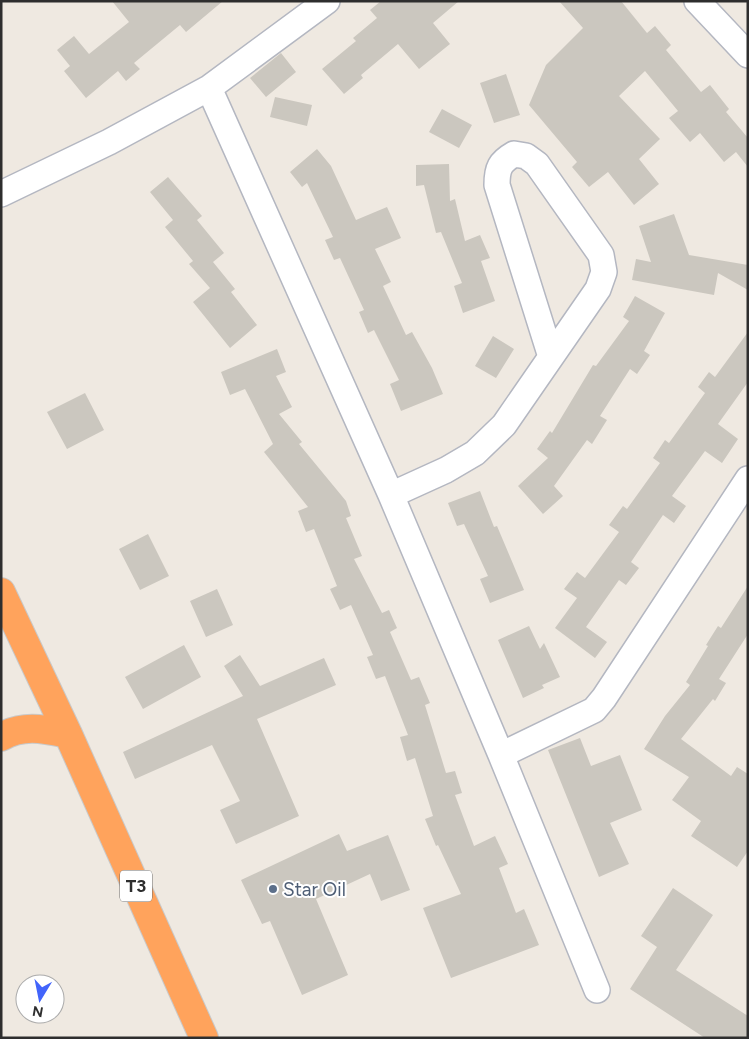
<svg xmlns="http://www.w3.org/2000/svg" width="749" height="1039" viewBox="0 0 749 1039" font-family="Figtree,sans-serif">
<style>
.building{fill:#cbc7bf}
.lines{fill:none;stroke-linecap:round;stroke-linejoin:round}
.minor-casing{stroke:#b4b7c1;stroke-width:28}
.highway-casing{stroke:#c9c9c9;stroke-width:30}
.minor{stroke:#fff;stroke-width:25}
.highway{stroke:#ffa35c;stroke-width:28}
.service-dot{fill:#5c6f8a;stroke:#fff;stroke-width:2}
.labels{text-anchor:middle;stroke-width:4;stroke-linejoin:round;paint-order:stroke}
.shield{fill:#fff;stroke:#6d6d6d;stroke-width:1}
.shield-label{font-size:18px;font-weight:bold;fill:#2e2e2e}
.service-label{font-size:19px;fill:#4e5e75;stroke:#fff;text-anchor:start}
</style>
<rect width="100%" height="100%" fill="#efe9e1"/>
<path class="building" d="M112,1h111l-37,31 -6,-7 -46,38 6,6 -14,12 -8,-10 -32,27 -22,-27 6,-5 -13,-16 17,-14 15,18 40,-32z
M381,1h78l-26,22 17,21 -31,25 -21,-25 -37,31 2,3 -19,16 -22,-25 34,-28 -3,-3 24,-20 -7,-8z
M559,1h62l26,32 8,-7 16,19 -5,5 35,42 9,-7 19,24 -3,3 22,26v29l-12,-15 -12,10 -24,-29 -10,9 -21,-24 9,-7 -33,-40 -26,25 41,43 -21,20 20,25 -25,21 -26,-33 -19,15 -17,-20 5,-5 -48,-57 17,-40 37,-37z
M281,53l15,19 -30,25 -16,-19z
M506,74l14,41 -26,8 -14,-40z
M275,97l37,8 -5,21 -37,-9z
M442,109l30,16 -13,23 -30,-16z
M317,149l14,17 25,54 31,-13 14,31 -26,11 16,33 -8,4 23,49 6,-3 20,36 11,26 -42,17 -11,-27 9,-4 -25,-50 -6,3 -9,-21 5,-2 -24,-52 -6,2 -9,-20 8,-3 -26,-54 -5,4 -12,-15z
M449,164l1,37 5,-2 10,42 15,-6 10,23 -9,3 14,40 -32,12 -9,-27 8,-3 -21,-51 -5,1 -12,-48 -8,1v-21z
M168,177l34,39 -5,4 27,33 -11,9 22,27 -4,3 26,33 -27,23 -37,-46 17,-14 -21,-24 4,-3 -28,-34 8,-7 -23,-28z
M674,214l15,41 59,10v25l-30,-17 -4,22 -82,-15 4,-21 15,3 -12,-36z
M635,296l30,17 -21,38 6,4 -13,19 -7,-5 -30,47 7,4 -15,24 -5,-4 -33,46 9,10 -20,18 -25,-28 30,-28 -11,-9 13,-18 2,2 41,-68 3,1 33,-45 -6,-4z
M748,332v50l-30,42 20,15 -16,24 -17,-12 -33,45 14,10 -12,17 -11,-8 -32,47 8,6 -13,17 -7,-5 -33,47 21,15 -12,16 -40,-30 22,-30 -13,-9 13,-17 8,6 34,-46 -10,-7 14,-19 4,3 33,-46 -7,-5 12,-18 4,3 36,-50 -7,-6 11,-15 6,5z
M493,336l21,13 -18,29 -21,-12z
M277,349l9,23 -10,4 16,31 -13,7 23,28 -3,2 47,57 5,15 -5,2 16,38 -8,3 28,54 7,-3 8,18 -7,4 21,48 8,-3 11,26 -5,2 21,68 9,-2 7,22 -7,2 19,51 21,-10 13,28 -9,4 17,45 8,-4 15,36 -88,33 -28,-70 38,-14 -23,-49 -2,1 -11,-27 8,-3 -18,-58 -8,3 -7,-24 8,-2 -23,-59 -9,3 -9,-22 6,-2 -22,-50 -11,5 -10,-21 7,-3 -23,-57 -8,3 -8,-21 10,-4 -44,-55 9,-8 -28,-55 -15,6 -9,-23z
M85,393l19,37 -37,19 -20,-37z
M480,491l14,36 3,-1 27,64 -34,13 -10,-24 8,-3 -24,-52 -7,2 -9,-23z
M148,534l21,42 -29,14 -21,-41z
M748,586v48l-29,45 7,4 -11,18 -2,-2 -32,40 50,37 6,-9 11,7v77l-11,16 -46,-31 10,-15 -29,-21 17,-23 -45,-28 21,-33 25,-31 -4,-3 22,-36 -2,-1 12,-19 3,2z
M217,589l16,36 -27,12 -16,-36z
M529,626l11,23 4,-6 16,34 -18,8 2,3 -21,10 -25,-58z
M184,645l17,32 -58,32 -18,-32z
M240,655l20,31 64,-28 12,27 -79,34 42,97 -63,28 -16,-34 20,-9 -28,-56 -77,34 -12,-27 120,-56 -19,-30z
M580,738l11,28 29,-11 22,55 -32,13 19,41 -30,13 -51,-127z
M339,834l8,17 41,-16 22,55 -29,11 -11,-27 -54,25 32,76 -46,20 -32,-74 -8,3 -21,-44z
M673,888l40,27 -37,55 72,46v22h-43l-75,-49 27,-42 -16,-11z"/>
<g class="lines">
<g class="minor-casing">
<path id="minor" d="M327,1l-118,87 182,407 110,260 96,235
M697,1l51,54
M1,194l108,-52 100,-54
M391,495l55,-25 29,-17 29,-28 94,-136 6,-17 -3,-17 -64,-91 -11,-8 -12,-2c-14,8 -17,14 -17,31l54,172
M501,755l93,-45 10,-12 144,-219"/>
</g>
<g class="highway-casing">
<path id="highway" d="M1,592l67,142 136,304
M1,737c22,-13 43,-8 67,-3"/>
</g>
<use href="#minor" class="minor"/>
<use href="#highway" class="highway"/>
</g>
<circle class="service-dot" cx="273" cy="889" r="5"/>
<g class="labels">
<rect class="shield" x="120" y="870.5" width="32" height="31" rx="4"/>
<g class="shield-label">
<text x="136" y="892">T3</text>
</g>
<g class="service-label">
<text x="283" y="896">Star Oil</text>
</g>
</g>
<rect width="749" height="1039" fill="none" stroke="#2e2e2e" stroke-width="5"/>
<g transform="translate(40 999) rotate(190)"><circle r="24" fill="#ffffff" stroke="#ababab"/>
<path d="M0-4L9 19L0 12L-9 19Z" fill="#4264fb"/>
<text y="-8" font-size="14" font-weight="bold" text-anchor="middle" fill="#2e2e2e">N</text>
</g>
</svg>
